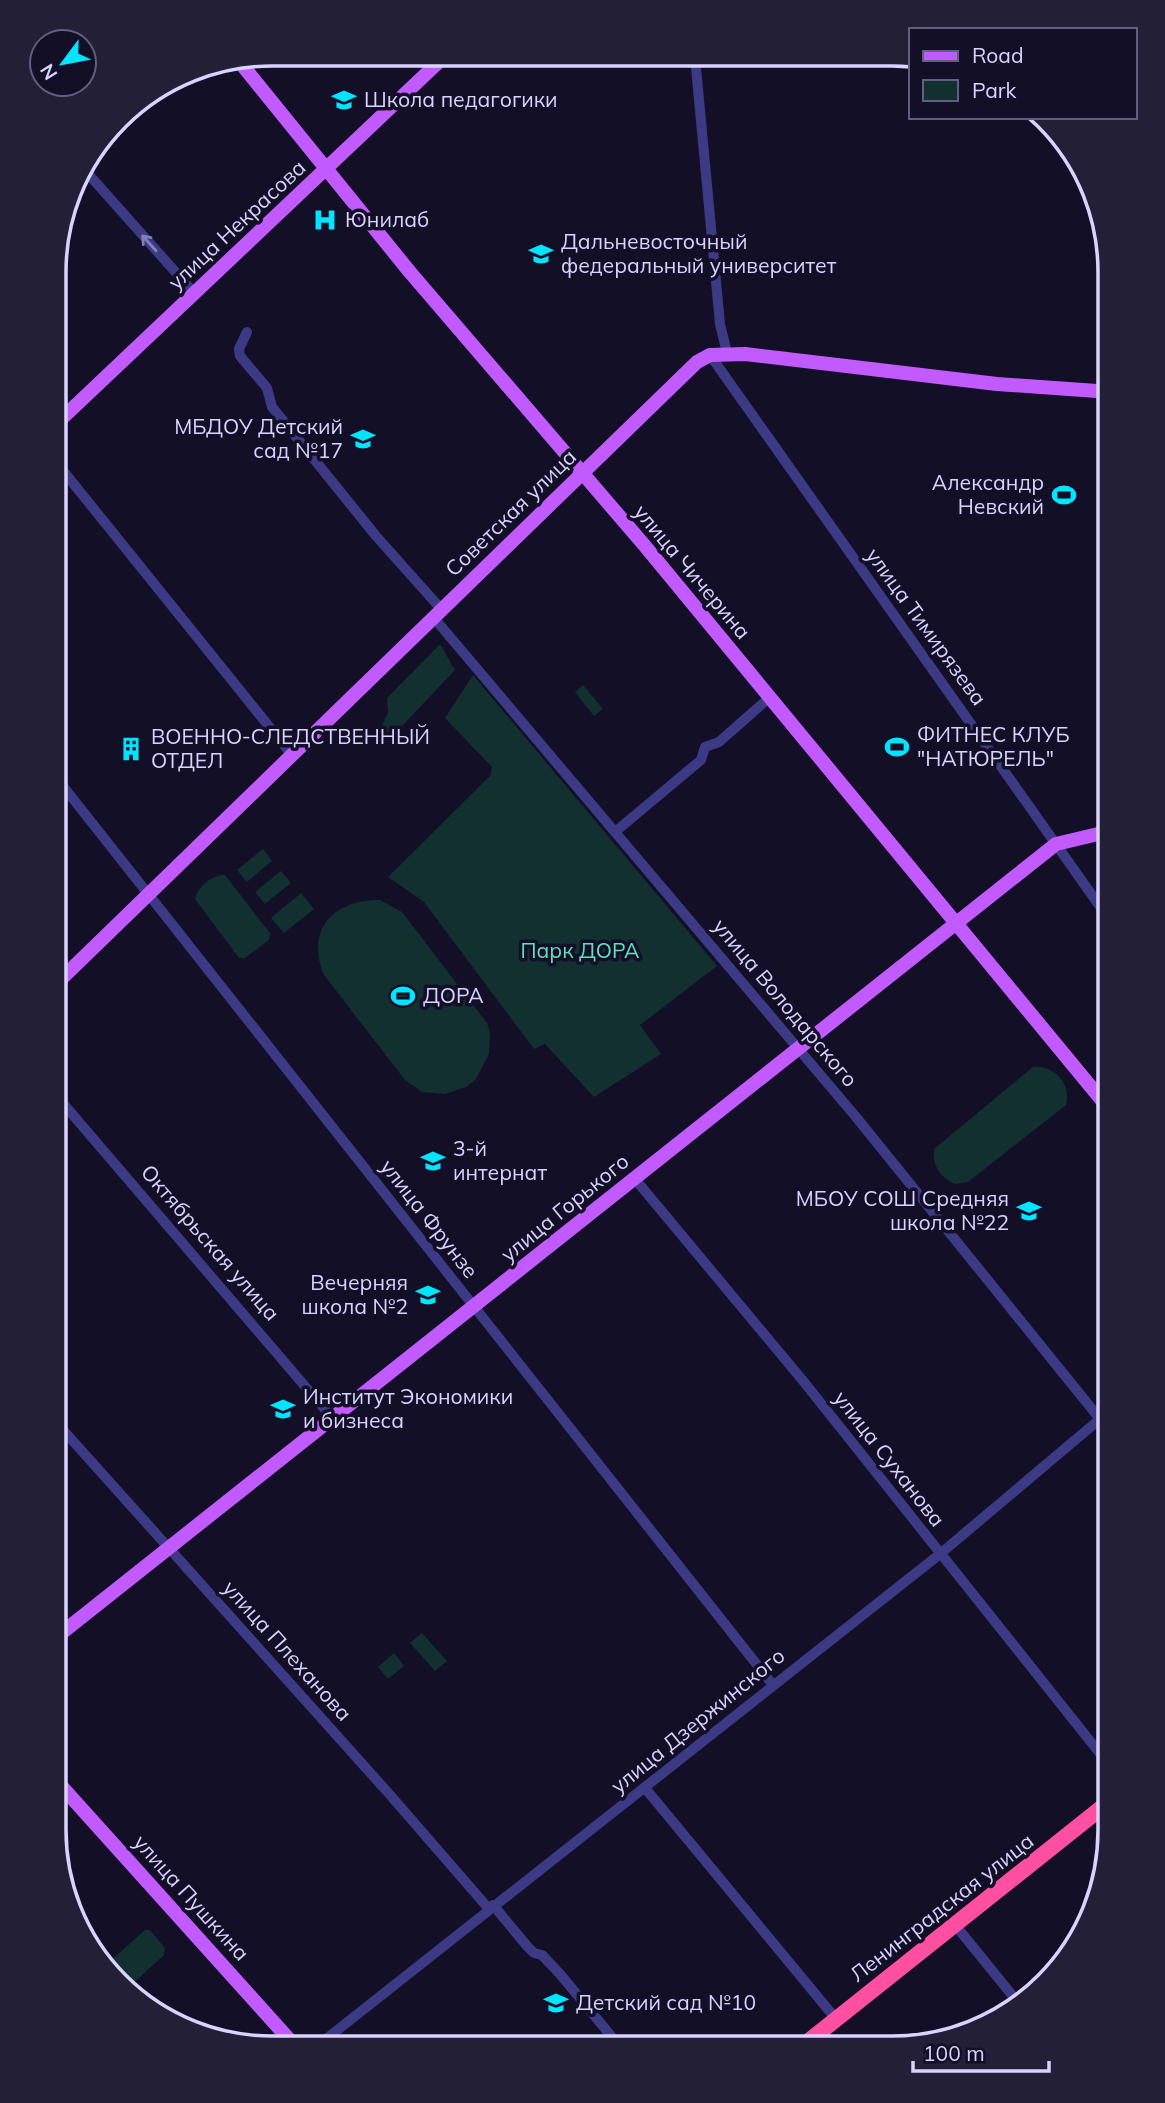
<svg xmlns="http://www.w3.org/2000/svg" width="1165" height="2103" viewBox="0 0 1165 2103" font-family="Mulish,sans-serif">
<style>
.green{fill:#12302f}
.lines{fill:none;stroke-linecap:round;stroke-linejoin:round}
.minor{stroke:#3d3a85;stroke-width:10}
.major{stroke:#c25bff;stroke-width:14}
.highway{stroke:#ff4fa3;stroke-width:16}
.oneway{stroke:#837fbc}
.labels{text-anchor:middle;stroke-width:7;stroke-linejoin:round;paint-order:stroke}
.poi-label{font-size:21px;fill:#d9d4ff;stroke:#130f26;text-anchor:start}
.street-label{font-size:21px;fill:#d9d4ff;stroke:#130f26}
.park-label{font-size:21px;fill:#5fe0c0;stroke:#130f26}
.rim{fill:none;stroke:#d9d4ff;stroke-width:3.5}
</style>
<rect width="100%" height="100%" fill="#130f26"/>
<path class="green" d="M440,644l15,26 -68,72 -8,-9 9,-21 -1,-14z
M473,675l244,291 -77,59 21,29 -67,43 -49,-53 -11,5 -110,-147 -36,-25 102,-101 2,-9 -47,-49z
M583,685l20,24 -9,7 -19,-24z
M263,849l9,12 -25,21 -10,-12z
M281,871l10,12 -26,21 -10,-12z
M225,875l45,58 -1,7 -24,18h-6l-44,-59c2,-12 18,-25 30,-24z
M301,893l13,16 -30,24 -13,-15z
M380,900l22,12 85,111 3,10 -1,21 -13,25 -10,8 -21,7 -23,-2 -17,-12 -81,-105c-19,-44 9,-76 56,-75z
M1033,1067c21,-2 39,17 33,38l-98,77 -13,2c-15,-7 -23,-18 -21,-35z
M422,1633l25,28 -12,10 -25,-28z
M394,1653l10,13 -16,13 -10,-12z
M145,1930h5l15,18 -1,7 -38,35 -18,-27z"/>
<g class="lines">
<path class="minor" d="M695,57l25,267 7,29
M83,168l112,126
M247,332l-8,17 1,7 27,32 5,19 104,129 66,74
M710,355l401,567
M56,462l236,293
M55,776l718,909
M615,832l86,-72 4,-13 14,-5 51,-45
M55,1094l278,325
M635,1179l169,203 306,384
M55,1421l336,375 98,113
M645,1788l191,231
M493,1905l34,41 7,7 8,2 18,19 61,74
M956,1926l65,80
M316,2047l624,-493 160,-135 -244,-302 -422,-499"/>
<path class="major" d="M239,61l170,210 236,275 465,564
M56,424l390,-369
M55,985l642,-623 13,-7 35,-1 252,30 114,8
M54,1639l1002,-795 55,-13
M54,1778l242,269"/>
<path class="highway" d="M800,2048l310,-247"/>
</g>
<defs><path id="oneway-shaft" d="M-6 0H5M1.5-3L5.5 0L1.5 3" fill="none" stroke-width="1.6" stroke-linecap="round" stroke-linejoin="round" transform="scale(1.75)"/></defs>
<use class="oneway" href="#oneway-shaft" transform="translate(149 243) rotate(-132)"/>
<defs>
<g id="university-bare" transform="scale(1.89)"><path d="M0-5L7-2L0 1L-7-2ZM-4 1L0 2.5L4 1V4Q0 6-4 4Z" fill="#00e5ff" stroke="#130f26" stroke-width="2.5" paint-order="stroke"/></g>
<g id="hospital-bare" transform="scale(1.89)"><path d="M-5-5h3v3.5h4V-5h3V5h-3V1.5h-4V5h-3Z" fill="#00e5ff" stroke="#130f26" stroke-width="2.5" paint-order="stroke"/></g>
<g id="school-bare" transform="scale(1.89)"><path d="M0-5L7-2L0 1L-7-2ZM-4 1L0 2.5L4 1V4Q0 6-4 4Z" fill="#00e5ff" stroke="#130f26" stroke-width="2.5" paint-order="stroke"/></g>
<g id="stadium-bare" transform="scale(1.89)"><path d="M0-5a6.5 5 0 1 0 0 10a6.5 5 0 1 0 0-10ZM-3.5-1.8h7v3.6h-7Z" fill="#00e5ff" stroke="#130f26" stroke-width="2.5" paint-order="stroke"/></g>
<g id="building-bare" transform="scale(1.89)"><path d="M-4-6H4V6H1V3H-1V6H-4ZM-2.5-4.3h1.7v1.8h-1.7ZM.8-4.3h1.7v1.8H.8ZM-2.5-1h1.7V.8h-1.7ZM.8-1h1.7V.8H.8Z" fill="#00e5ff" stroke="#130f26" stroke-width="2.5" paint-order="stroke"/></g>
</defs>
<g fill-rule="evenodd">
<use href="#university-bare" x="344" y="100"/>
<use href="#hospital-bare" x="325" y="220"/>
<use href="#university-bare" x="541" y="254"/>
<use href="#school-bare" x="363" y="439"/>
<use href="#stadium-bare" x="1064" y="495"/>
<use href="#stadium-bare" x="897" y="747"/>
<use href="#building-bare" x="131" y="749"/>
<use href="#stadium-bare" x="403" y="996"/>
<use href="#school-bare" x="433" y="1161"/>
<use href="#school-bare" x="1029" y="1211"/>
<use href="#school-bare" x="428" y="1295"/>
<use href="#university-bare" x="283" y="1409"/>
<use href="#school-bare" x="556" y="2003"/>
</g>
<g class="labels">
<g class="poi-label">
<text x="364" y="107">Школа педагогики</text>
<text x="345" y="227">Юнилаб</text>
<text x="561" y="249">Дальневосточный<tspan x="561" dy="24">федеральный университет</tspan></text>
<text x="343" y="434" text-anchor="end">МБДОУ Детский<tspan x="343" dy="24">сад №17</tspan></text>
<text x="1044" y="490" text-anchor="end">Александр<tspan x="1044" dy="24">Невский</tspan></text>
<text x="917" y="742">ФИТНЕС КЛУБ<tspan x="917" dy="24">"НАТЮРЕЛЬ"</tspan></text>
<text x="151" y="744">ВОЕННО-СЛЕДСТВЕННЫЙ<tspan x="151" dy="24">ОТДЕЛ</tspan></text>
<text x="423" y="1003">ДОРА</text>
<text x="453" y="1156">3-й<tspan x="453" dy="24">интернат</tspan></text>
<text x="1009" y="1206" text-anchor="end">МБОУ СОШ Средняя<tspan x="1009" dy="24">школа №22</tspan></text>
<text x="408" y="1290" text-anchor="end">Вечерняя<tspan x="408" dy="24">школа №2</tspan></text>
<text x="303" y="1404">Институт Экономики<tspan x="303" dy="24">и бизнеса</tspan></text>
<text x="576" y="2010">Детский сад №10</text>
</g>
<g class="street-label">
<text transform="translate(237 225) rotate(-43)" y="7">улица Некрасова</text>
<text transform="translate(511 513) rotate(-44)" y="7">Советская улица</text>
<text transform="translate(692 572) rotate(50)" y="7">улица Чичерина</text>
<text transform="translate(926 627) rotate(54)" y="7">улица Тимирязева</text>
<text transform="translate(785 1003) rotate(50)" y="7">улица Володарского</text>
<text transform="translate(565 1208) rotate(-39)" y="7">улица Горького</text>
<text transform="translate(429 1219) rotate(52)" y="7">улица Фрунзе</text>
<text transform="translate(210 1243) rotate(49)" y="7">Октябрьская улица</text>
<text transform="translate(889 1459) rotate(52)" y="7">улица Суханова</text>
<text transform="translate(287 1651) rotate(48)" y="7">улица Плеханова</text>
<text transform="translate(698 1721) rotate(-39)" y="7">улица Дзержинского</text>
<text transform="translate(191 1898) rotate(48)" y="7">улица Пушкина</text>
<text transform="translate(942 1908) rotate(-38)" y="7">Ленинградская улица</text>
</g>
<g class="park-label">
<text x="580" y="958">Парк ДОРА</text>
</g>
</g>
<path d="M0 0H1165V2103H0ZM272 66H892A206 206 0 0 1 1098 272V1830A206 206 0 0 1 892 2036H272A206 206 0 0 1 66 1830V272A206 206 0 0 1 272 66Z" fill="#231f37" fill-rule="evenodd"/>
<path class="rim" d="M272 66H892A206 206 0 0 1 1098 272V1830A206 206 0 0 1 892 2036H272A206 206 0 0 1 66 1830V272A206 206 0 0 1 272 66Z"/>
<rect x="909" y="28" width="228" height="91" fill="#130f26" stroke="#625e7d" stroke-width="2"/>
<rect x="923" y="51" width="35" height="10" fill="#c25bff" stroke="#625e7d" stroke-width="2"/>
<text x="972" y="63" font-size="21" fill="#d9d4ff">Road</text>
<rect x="923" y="80" width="35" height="21" fill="#12302f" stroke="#625e7d" stroke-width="2"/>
<text x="972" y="98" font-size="21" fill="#d9d4ff">Park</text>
<g transform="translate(63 63) rotate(238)"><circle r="33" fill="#130f26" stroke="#625e7d" stroke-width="2"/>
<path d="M0-5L12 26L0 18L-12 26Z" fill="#00e5ff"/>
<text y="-10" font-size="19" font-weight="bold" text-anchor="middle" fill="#d9d4ff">N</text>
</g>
<path d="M913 2061v10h136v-10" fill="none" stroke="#d9d4ff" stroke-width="3.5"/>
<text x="923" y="2061" font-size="21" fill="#d9d4ff" stroke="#130f26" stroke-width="5" paint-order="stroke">100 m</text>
</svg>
